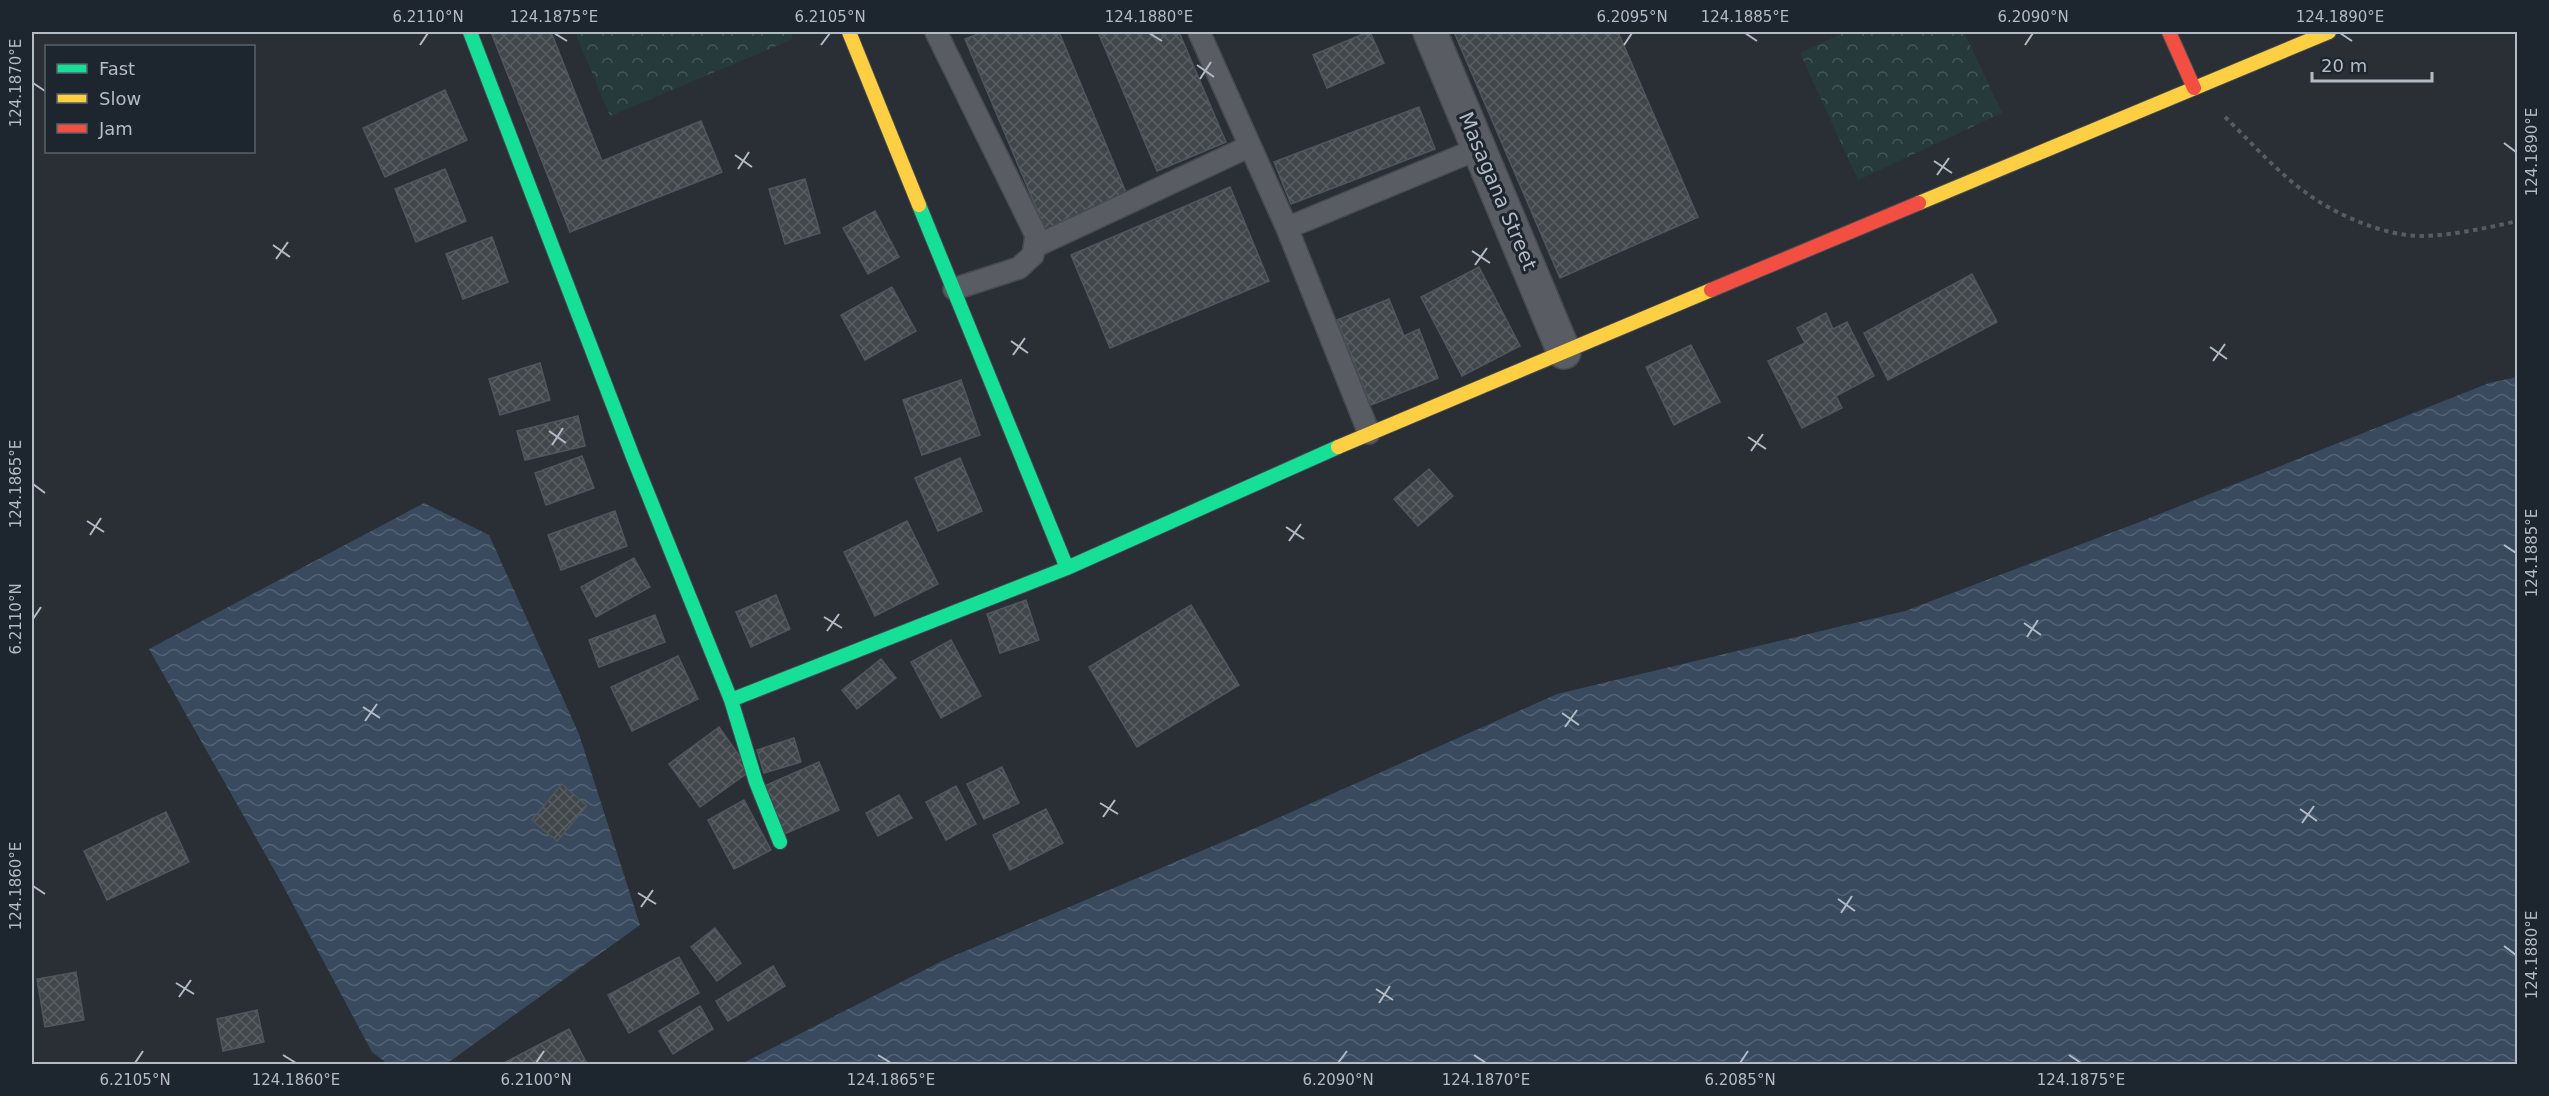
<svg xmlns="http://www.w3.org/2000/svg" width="2549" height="1096" viewBox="0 0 2549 1096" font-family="'DejaVu Sans',sans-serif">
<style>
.forest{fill:url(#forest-crowns)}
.water{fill:url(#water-waves)}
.building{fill:url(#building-cross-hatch);stroke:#51565d;stroke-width:1.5}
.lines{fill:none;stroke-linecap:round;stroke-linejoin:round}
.lane-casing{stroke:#474b50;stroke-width:24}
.street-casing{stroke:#474b50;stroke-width:36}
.fast-casing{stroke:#474b50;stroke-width:16}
.slow-casing{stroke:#474b50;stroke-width:16}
.jam-casing{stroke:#474b50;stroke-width:16}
.path{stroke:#575c60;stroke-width:4;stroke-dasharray:4.5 4.5;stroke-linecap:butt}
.lane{stroke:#595d63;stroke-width:21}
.street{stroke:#595d63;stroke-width:33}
.fast{stroke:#16e098;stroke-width:14}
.slow{stroke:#ffcf43;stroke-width:14}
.jam{stroke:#f24e42;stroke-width:14}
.ticks{fill:none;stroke:#b3bbc6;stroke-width:2}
.labels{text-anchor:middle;stroke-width:6;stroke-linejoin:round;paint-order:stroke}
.street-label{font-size:20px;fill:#b3bbc6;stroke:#1d252f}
.neatline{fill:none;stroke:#b3bbc6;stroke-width:2}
.ticks-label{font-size:15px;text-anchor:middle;fill:#b3bbc6}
</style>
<defs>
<pattern id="forest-crowns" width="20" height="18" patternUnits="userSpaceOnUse" patternTransform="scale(1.5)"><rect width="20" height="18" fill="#273a3b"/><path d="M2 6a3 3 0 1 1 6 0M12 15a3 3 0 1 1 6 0" fill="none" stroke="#445556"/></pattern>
<pattern id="water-waves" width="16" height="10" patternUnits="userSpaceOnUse" patternTransform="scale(1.5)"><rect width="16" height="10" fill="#394a5e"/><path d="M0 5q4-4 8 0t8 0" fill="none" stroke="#536274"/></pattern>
<pattern id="building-cross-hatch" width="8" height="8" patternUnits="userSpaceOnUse" patternTransform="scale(1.5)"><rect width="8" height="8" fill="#41464b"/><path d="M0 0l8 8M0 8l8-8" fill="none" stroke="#5a5f63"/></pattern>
</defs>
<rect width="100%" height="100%" fill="#292f35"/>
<path class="forest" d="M575,32h215l3,7 -183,77z
M1846,32h118l38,81 -144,67 -58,-127z"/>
<path class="water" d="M2517,377v687h-1776l203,-104 309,-131 304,-135 348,-83 232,-88 352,-140z
M424,503l65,32 90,199 61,191 -194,139h-58l-16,-12 -91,-170 -132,-233z"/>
<path class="building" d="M491,32h60l51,129 99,-40 21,51 -152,60z
M983,32h76l69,165 -82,34 -81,-192z
M1098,32h81l47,110 -69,29z
M1368,32h2l14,31 -57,25 -14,-33z
M1454,32h164l80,185 -138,61z
M445,90l22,50 -82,37 -22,-49z
M1419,107l16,42 -144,55 -17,-42z
M445,169l21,52 -50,21 -21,-53z
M805,179l15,54 -35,11 -16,-55z
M1230,187l39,94 -159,67 -39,-93z
M875,211l24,46 -31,17 -25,-46z
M492,237l16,45 -45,17 -17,-45z
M1479,267l41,79 -58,30 -41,-79z
M1972,274l25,48 -109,58 -24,-47z
M892,287l24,44 -51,29 -24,-45z
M1389,299l15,37 15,-7 19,49 -67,27 -34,-85z
M1826,313l7,16 14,-7 27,54 -38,20 6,12 -40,20 -34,-67 37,-18 -8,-15z
M1691,345l29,57 -46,23 -28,-58z
M540,363l10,37 -50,15 -11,-36z
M961,380l19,55 -58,20 -19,-55z
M578,416l7,30 -60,14 -8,-29z
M582,456l12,32 -48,17 -11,-32z
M960,458l22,53 -44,20 -23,-53z
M1429,469l24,27 -35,30 -24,-27z
M615,511l12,35 -66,24 -13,-35z
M907,521l31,63 -63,32 -31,-64z
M634,558l16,29 -54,30 -15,-30z
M776,595l14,34 -39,18 -15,-35z
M1026,600l13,40 -39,13 -13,-39z
M1191,605l48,80 -102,62 -48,-80z
M655,615l10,27 -66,25 -10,-27z
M951,640l30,56 -40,22 -30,-56z
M678,656l20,43 -66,32 -21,-44z
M881,659l15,19 -39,31 -15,-19z
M719,727l31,44 -50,36 -31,-43z
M794,738l7,24 -37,11 -7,-23z
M819,762l20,48 -57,25 -20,-48z
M1002,767l17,36 -35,16 -17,-35z
M562,784l25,22 -30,35 -25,-21z
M956,786l20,38 -30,16 -20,-38z
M899,795l13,23 -34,18 -12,-23z
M744,800l27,50 -37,19 -26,-49z
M1046,809l17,34 -53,27 -17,-35z
M166,812l23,50 -82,38 -23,-49z
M715,928l26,35 -24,18 -26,-34z
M679,957l20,36 -70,40 -21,-38z
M773,966l12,20 -57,35 -12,-20z
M76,972l8,48 -39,7 -8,-48z
M700,1006l13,23 -40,25 -14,-23z
M257,1010l7,32 -41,9 -6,-32z
M569,1029l18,35h-85z"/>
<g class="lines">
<g class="lane-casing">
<path id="lane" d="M936,32l100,203 -3,20 -14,13 -65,21
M1199,32l88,196 82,205
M1287,228l193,-80
M1036,246l214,-100"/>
</g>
<g class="street-casing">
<path id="street" d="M1430,32l134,320"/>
</g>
<g class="fast-casing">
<path id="fast" d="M470,32l163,425 98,243 25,82 24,60
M919,205l148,363
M731,700l336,-132 271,-121"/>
</g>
<g class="slow-casing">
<path id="slow" d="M849,32l70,173
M1919,203l410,-171
M1338,447l373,-157"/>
</g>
<g class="jam-casing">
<path id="jam" d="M2169,32l25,56
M1711,290l208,-87"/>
</g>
<path class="path" d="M2225,117c25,24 52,55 80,75 29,22 81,45 118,44 32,-1 63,-8 95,-15"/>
<use href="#lane" class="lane"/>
<use href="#street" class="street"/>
<use href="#fast" class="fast"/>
<use href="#slow" class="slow"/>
<use href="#jam" class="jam"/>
</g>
<path class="ticks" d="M554,33l13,8M1149,33l13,8M1745,33l12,8M2340,33l12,8M420,45l8,-12M821,45l9,-12M1624,45l8,-12M2025,45l8,-12M1197,65l17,12M1200,79l11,-17M33,83l12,8M2504,143l12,9M735,155l17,12M1934,161l18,12M738,169l11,-17M1937,175l12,-17M273,245l17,12M1472,251l18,12M276,259l12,-17M1475,265l12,-17M1011,341l17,12M2210,347l17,12M1013,355l12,-17M2213,361l12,-17M549,431l17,12M1748,437l18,12M552,445l11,-17M1751,451l12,-17M33,484l12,9M87,521l17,11M1286,527l18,12M90,535l11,-17M1289,541l12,-17M2504,545l12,8M824,617l18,11M33,619l8,-12M2024,623l17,12M827,631l12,-17M2027,637l11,-17M363,707l17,11M1562,713l17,12M365,721l12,-17M1565,727l12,-17M1100,803l18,11M2300,809l17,12M1103,817l12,-17M2302,823l12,-17M33,886l12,8M638,893l18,11M1838,899l17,12M641,907l12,-17M1841,913l11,-17M2504,946l12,9M176,983l18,11M1376,989l17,11M179,997l12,-17M1379,1003l11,-17M283,1055l13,8M878,1055l13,8M1474,1055l12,8M2069,1055l12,8M135,1063l8,-12M536,1063l8,-12M1338,1063l9,-12M1740,1063l8,-12"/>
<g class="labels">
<g class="street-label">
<text transform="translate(1498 191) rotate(67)" y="7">Masagana Street</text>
</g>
</g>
<rect width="2549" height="1096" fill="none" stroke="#1d252f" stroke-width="66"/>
<rect x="45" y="45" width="210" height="108" fill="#1d252f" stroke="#59616b" stroke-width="1.5"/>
<rect x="57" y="64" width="30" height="9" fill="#16e098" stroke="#59616b" stroke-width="1.5"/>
<text x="99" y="75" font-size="18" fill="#b3bbc6">Fast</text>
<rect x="57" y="94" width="30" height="9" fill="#ffcf43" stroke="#59616b" stroke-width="1.5"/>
<text x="99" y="105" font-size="18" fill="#b3bbc6">Slow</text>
<rect x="57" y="124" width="30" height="9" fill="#f24e42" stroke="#59616b" stroke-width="1.5"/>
<text x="99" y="135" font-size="18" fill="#b3bbc6">Jam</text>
<path d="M2312 72v9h120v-9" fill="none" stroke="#b3bbc6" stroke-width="3"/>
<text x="2321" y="72" font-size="18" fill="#b3bbc6" stroke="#1d252f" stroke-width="4.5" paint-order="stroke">20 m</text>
<rect x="33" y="33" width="2483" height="1030" class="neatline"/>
<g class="ticks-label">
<text x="428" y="22">6.2110°N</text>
<text x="554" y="22">124.1875°E</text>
<text x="830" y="22">6.2105°N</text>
<text x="1149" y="22">124.1880°E</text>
<text x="1632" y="22">6.2095°N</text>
<text x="1745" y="22">124.1885°E</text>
<text x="2033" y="22">6.2090°N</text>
<text x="2340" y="22">124.1890°E</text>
<text transform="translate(16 83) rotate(-90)" y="5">124.1870°E</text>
<text transform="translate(2532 152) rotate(-90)" y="5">124.1890°E</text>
<text transform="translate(16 484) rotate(-90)" y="5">124.1865°E</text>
<text transform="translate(2532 553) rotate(-90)" y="5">124.1885°E</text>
<text transform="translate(16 619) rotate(-90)" y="5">6.2110°N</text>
<text transform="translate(16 886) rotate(-90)" y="5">124.1860°E</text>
<text transform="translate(2532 955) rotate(-90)" y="5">124.1880°E</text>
<text x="135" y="1085">6.2105°N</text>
<text x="296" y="1085">124.1860°E</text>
<text x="536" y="1085">6.2100°N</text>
<text x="891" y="1085">124.1865°E</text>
<text x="1338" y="1085">6.2090°N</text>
<text x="1486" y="1085">124.1870°E</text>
<text x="1740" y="1085">6.2085°N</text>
<text x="2081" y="1085">124.1875°E</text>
</g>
</svg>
